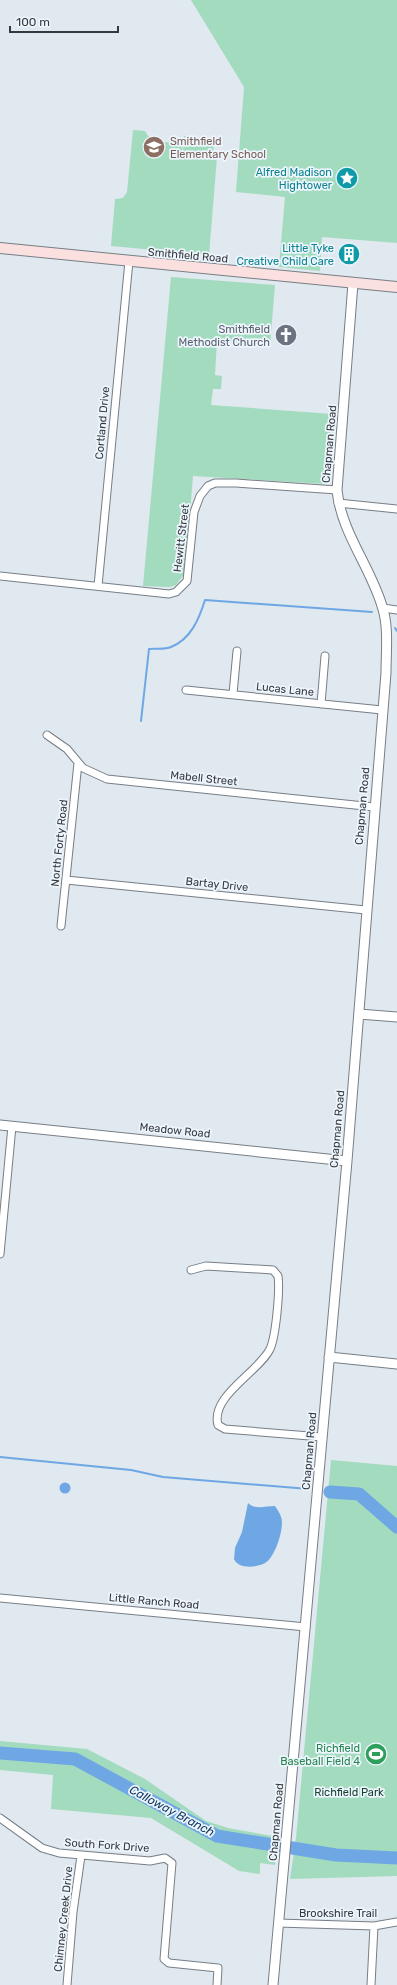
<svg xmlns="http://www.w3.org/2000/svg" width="397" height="1985" viewBox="0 0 397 1985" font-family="Rubik,sans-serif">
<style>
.green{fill:#a3dbbe}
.water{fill:#6ea7e4}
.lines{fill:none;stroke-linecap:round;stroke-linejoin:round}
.stream{stroke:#6ea7e4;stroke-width:2}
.river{stroke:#6ea7e4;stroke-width:13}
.minor-casing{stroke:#777e85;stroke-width:9}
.tertiary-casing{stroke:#777e85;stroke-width:11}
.secondary-casing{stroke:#777e85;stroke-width:12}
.minor{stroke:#fff;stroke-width:7}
.tertiary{stroke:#fff;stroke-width:9}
.secondary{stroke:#fbe0e0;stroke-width:10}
.labels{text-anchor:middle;stroke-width:3.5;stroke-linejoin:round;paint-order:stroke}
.education-label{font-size:11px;fill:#785e54;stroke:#edf5fd;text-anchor:start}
.culture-label{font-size:11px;fill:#0d838f;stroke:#edf5fd;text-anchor:end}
.street-label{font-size:11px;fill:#36393c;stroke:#edf5fd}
.worship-label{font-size:11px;fill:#5b616d;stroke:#edf5fd;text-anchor:end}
.leisure-label{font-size:11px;fill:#27864d;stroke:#edf5fd;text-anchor:end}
.park-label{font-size:11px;fill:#19412f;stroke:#edf5fd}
.water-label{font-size:12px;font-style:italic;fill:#0b355c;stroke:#edf5fd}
</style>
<rect width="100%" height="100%" fill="#e0e8f0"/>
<path class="green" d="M191,0h206v243l-75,-6 -2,34 -41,-4 6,-70 -49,-5 8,-105z
M133,130l12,1c11,20 20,9 38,9l-1,14 35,3 -8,98 -98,-9 4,-47 8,-1 4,-6z
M184,136l30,3 -1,17 -30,-3z
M171,277l104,8 -5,60 -53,-4 -2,34 7,1 -1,13h-8l-2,16 121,9 -6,70 -133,-8 -8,97 -9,12 -7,2 -26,-1z
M331,1460l66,6v410l-107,3 6,-41z
M0,1741l87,8 58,30 61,42 22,7 50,9 -3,28 -15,-2v11l-21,-3 -88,-53 -100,-9 2,-34 -53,-5z"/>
<path class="water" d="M59.5 1488a5.5 5.5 0 1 1 11 0a5.5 5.5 0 1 1-11 0Z
M248,1503c7,7 17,3 27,3 2,3 5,7 6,11 4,10 -6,41 -16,46 -9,5 -27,6 -31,-4l1,-11 7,-16z"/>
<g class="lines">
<path class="stream" d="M395,628l2,3
M141,721l8,-72c7,-1 15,1 22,-2 20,-8 28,-28 34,-47l167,12
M0,1457l131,13 32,7 146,12"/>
<path class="river" d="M330,1492l29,2 38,33
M0,1753l75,6 142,77 119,19 61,3"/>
<g class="minor-casing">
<path id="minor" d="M338,503l59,6
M0,576l169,18 7,-2 11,-11 7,-69 6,-16 8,-10 7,-3h21l101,7
M98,586l31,-325
M383,608l14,2
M186,690l196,20
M233,694l4,-43
M321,704l4,-48
M47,735l20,14 16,19 24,11 267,28
M66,880l300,30
M61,926l17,-163
M0,1254l12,-128
M191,1270l15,-4 67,4 5,6c2,14 -2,60 -8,73 -11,23 -60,47 -52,76l7,4 97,8
M0,1598l306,29
M0,1818l42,30 17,5 91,8 15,-3 7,5 -8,96 5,4 49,5 -1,17
M278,1923l96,3 23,-4
M67,1985l6,-73 8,-56
M371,1985l3,-59"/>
</g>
<g class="tertiary-casing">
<path id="tertiary" d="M359,1014l38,3
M0,1125l347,36
M329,1357l68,7
M273,1985l74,-824 39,-488c0,-22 3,-47 -4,-67 -12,-40 -41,-74 -45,-116l16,-207"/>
</g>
<g class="secondary-casing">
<path id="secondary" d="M0,248l397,39"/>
</g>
<use href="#minor" class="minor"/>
<use href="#tertiary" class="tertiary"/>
<use href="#secondary" class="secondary"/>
</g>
<defs>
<g id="school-disc" transform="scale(1.15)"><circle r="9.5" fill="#8d6e63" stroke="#edf5fd"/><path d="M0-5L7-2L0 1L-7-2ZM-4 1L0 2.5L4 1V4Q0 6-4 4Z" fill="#fff"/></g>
<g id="sight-disc" transform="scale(1.15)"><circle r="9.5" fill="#0f9aa8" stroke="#edf5fd"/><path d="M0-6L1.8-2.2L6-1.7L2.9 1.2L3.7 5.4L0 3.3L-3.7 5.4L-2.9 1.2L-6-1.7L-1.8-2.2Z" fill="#fff"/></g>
<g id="building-disc" transform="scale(1.15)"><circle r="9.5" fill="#0f9aa8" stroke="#edf5fd"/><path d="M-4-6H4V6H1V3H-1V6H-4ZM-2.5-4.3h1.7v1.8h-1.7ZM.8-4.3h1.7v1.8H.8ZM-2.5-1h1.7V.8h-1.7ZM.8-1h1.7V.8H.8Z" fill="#fff"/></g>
<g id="church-disc" transform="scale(1.15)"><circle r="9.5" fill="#6b7280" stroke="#edf5fd"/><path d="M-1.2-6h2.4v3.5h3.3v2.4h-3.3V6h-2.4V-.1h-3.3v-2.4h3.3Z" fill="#fff"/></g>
<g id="stadium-disc" transform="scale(1.15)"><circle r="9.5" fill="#2e9e5b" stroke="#edf5fd"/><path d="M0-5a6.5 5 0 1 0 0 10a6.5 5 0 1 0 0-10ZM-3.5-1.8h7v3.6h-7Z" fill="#fff"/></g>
</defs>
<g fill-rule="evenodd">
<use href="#school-disc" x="154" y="147"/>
<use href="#sight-disc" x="347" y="178"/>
<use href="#building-disc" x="349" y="254"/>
<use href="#church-disc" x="286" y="335"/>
<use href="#stadium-disc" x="376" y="1754"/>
</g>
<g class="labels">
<g class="education-label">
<text x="170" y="145">Smithfield<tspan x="170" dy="13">Elementary School</tspan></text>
</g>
<g class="culture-label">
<text x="332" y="176">Alfred Madison<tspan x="332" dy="13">Hightower</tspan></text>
<text x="334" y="252">Little Tyke<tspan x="334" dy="13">Creative Child Care</tspan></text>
</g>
<g class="street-label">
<text transform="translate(188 255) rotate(5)" y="4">Smithfield Road</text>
<text transform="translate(102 423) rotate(-85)" y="4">Cortland Drive</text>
<text transform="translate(329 444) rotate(-85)" y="4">Chapman Road</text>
<text transform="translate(181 538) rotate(-83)" y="4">Hewitt Street</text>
<text transform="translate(285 689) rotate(6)" y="4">Lucas Lane</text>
<text transform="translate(204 778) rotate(6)" y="4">Mabell Street</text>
<text transform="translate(362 806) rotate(-85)" y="4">Chapman Road</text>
<text transform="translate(59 843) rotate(-84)" y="4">North Forty Road</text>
<text transform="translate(217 884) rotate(6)" y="4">Bartay Drive</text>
<text transform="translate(337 1129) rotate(-85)" y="4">Chapman Road</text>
<text transform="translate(175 1130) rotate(6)" y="4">Meadow Road</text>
<text transform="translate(309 1451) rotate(-85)" y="4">Chapman Road</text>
<text transform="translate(154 1601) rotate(5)" y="4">Little Ranch Road</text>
<text transform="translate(276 1822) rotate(-85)" y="4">Chapman Road</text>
<text transform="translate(107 1845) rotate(4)" y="4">South Fork Drive</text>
<text x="338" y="1917">Brookshire Trail</text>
<text transform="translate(63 1919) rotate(-84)" y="4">Chimney Creek Drive</text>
</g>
<g class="worship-label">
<text x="270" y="333">Smithfield<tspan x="270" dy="13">Methodist Church</tspan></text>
</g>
<g class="leisure-label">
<text x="360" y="1752">Richfield<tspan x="360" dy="13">Baseball Field 4</tspan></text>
</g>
<g class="park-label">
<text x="349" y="1796">Richfield Park</text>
</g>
<g class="water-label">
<text transform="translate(172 1811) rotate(28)" y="4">Calloway Branch</text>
</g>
</g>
<path d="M10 26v6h108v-6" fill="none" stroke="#36393c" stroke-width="2"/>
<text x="16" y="26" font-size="12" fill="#36393c" stroke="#edf5fd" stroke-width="3" paint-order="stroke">100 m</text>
</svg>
